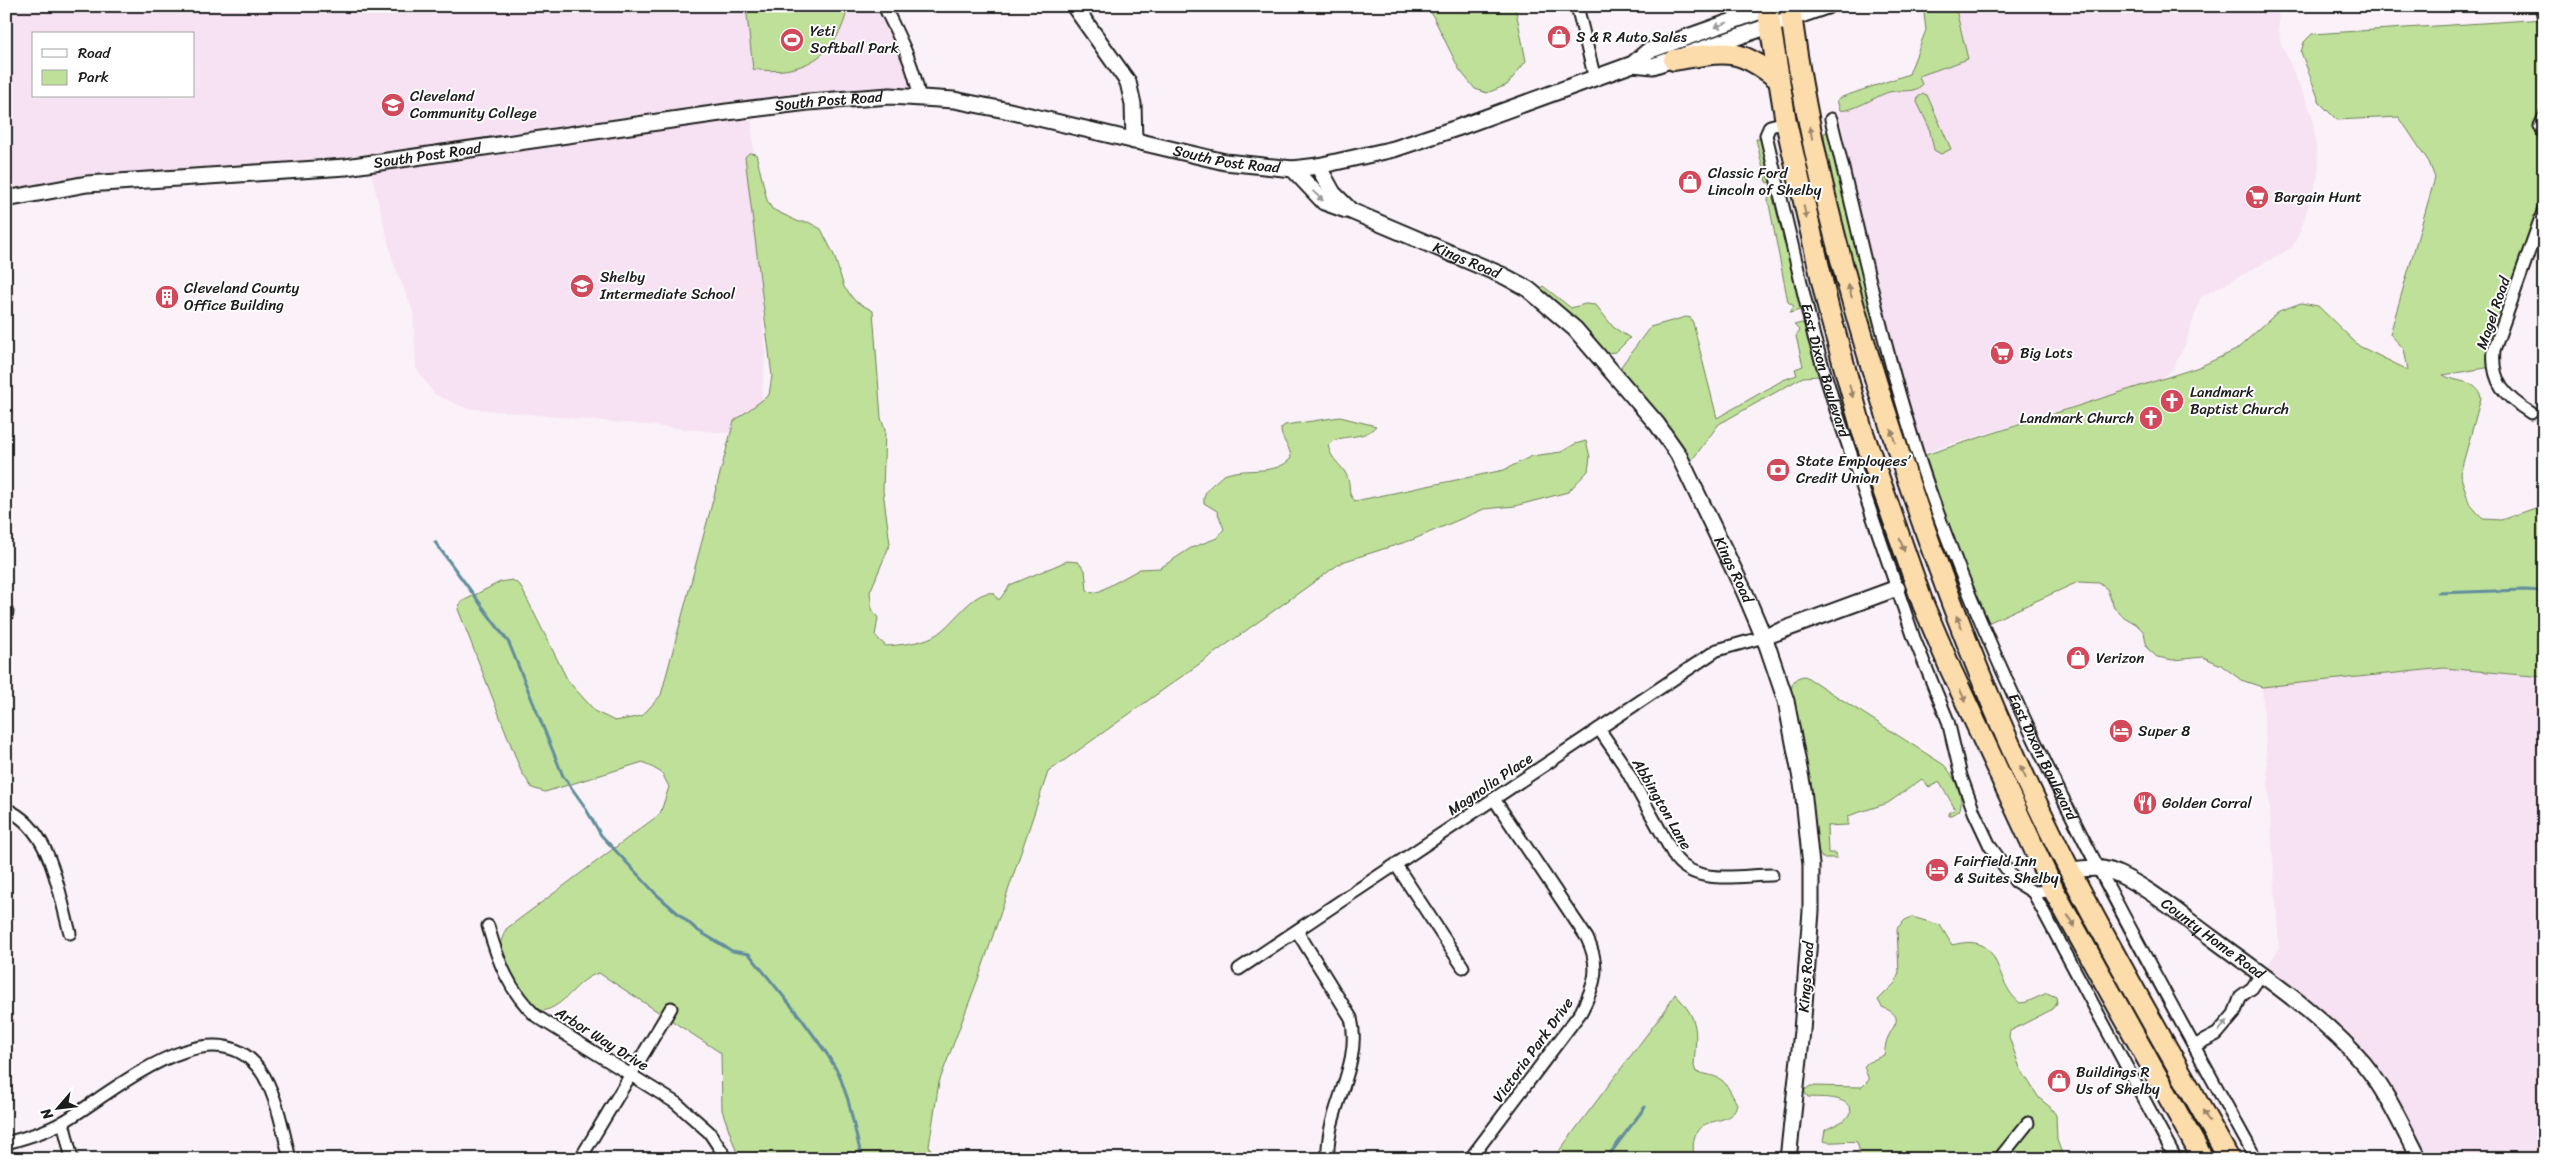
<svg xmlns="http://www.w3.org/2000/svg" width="2550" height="1165" viewBox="0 0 2550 1165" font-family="Sriracha,sans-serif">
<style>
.built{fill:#f6e2f2;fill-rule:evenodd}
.green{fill:#bfe099;stroke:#6e7e5a}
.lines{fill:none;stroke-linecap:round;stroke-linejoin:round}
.stream{stroke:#628d9c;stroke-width:3}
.street-casing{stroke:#1c1c1c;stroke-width:15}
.secondary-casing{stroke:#1c1c1c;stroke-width:19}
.highway-casing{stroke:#1c1c1c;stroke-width:24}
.street{stroke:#fff;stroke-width:11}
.secondary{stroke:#fff;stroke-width:15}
.highway{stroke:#fddcac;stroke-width:20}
.oneway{fill:#999}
.oneway2{fill:#98866b}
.labels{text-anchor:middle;stroke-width:4;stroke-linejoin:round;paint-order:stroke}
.poi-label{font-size:15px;fill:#1c1c1c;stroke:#fff;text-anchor:start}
.street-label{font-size:15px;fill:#1c1c1c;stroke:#fff}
</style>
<rect width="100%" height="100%" fill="#fbf2f9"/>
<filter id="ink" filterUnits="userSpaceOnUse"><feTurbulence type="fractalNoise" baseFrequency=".02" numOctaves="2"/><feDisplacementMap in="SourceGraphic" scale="10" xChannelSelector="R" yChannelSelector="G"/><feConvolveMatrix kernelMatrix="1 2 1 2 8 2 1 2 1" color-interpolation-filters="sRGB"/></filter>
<g filter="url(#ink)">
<path class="built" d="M6,6h878l35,90 -168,13 14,246 -6,81 -294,-28 -31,-14 -18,-26 -3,-57 -20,-49 -24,-98 -363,35zM34,34h160v62h-160z
M1923,6h355l2,34 32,74 7,54 -3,15 -16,49 -8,16 -91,49 -16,48 -13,25 -13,10 -233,72 -6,-5 -25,-87 -44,-181 -14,-79 11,-6h8l51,-18 19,-46z
M2444,668l100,9v482h-125l-53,-93 -105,-91 18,-26 -17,-262z"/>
<path class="green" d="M746,6h102c-9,50 -47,71 -95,63z
M1428,6h87l11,55 -19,24 -20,8 -12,-4 -16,-20z
M1923,6h32l13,53 -49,17 3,9c-8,9 -22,4 -33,7 -13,4 -38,21 -49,18l-3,-10 5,-3 67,-23 17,-44z
M2544,19v190l-52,158 -49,8c13,8 35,4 38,23l-21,76 9,29 14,16 18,1 43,-15v172l-100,-9 -182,19 -21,-7 -20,-15 -18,-8 -30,3 -16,-3 -10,-9 -3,-16 -8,-8 -12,-7 -10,-9 -7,-19 -8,-6 -21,-1 -95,43 -64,-168 280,-90 37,-17 43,-39 22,-8 17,3 41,40 49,24 -4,-21 -14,-15 45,-156 -6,-16 -30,-45 -62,3 -17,-17 -19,-51 3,-10 8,-8z
M1923,94l4,1 24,54 -10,5 -7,-4 -5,-23 -12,-25 1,-5z
M1829,132l47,191 -3,4 -6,-3 -40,-149 -3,-42z
M1756,139h6l9,42 -2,2 -3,-1z
M749,153l7,1 11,46 5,9 27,13h9l13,7 13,26 10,32 11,14 18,10 8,107 4,12 -2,61 7,53 -20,48 2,17 6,9 -3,18 11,10c14,-1 34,-3 46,-9 20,-9 40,-48 62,-44l3,6h3l10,-14 57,-24 11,1 7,8 2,20 5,3 8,-2 40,-22 20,-1 31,-20 26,-10 7,-9 -7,-18 -13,-8c-1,-9 3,-14 10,-20 4,-3 8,-8 13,-9 20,-7 49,2 64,-16 0,-11 -11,-19 -10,-30l4,-3 55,-8 36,9c-14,16 -35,6 -48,19 3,17 16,20 20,34 3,9 -1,15 7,22l149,-31 28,-14 29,-4 14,-8 11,-3 4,16 -2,14 -20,21 -53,14 -31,3 -72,31 -70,22 -294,210 -67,199 -42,111 -10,64 6,13h-196l-17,-49 -1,-57 -122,-80c-23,6 -33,34 -57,38 -24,-17 -33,-37 -43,-65l7,-17 154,-115 9,-27 -7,-14 -19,-11 -98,30 -13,-4 -11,-17 -63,-162 3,-7 39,-20 12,-2 8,5 48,96 28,31 19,9 27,-5 19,-21 73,-274 35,-26 3,-19 -27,-219z
M1772,194l29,112 -1,4 -10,3 4,-7 -6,-4 -20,-103z
M1543,286l28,22 14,-4 11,1 17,22 17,11 -14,14 -11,1 -65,-63z
M1686,317l5,1 2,5 24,95 66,-38 14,-5 -2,-6 8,-3 -7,-30 4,-5 -6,-6 8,-2 4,3 14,50 -17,1 -84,47 -30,40 -69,-93 2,-6 28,-38z
M1805,676l139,89c9,9 22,34 15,46l-10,5v-3l6,-4 -15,-27 -11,5 -7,-8 -34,24 -40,13v9l-21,1 1,27h8l1,5h-15l-6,-9 -25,-159c2,-9 4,-13 14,-14z
M1912,917l28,8 12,20c54,-14 38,34 68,58l7,-1 20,-9 9,4 1,6 -4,6 -43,22 -1,6 11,31 19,30 11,9 6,8 1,25 7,19h-206l1,-10 -2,-7c-10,-2 -27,2 -34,-1l2,-11 20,-10 6,-8c-2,-17 -30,-14 -43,-15l-4,-6 6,-5 52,1 7,-7 -5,-13 3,-4 17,-8c1,-4 1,-8 2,-12 4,-17 23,-25 -4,-36l-4,-7 17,-17 4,-10 -2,-45 8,-8z
M1675,994c26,27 21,38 19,72l2,6c29,6 27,6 41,32 -7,30 -50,1 -43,55h-141l113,-150z"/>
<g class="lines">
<path class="stream" d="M435,542l74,101 54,133 20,28 18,31 55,59 41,36 35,21 17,3 52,64 26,36 12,20 9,26 14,59
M2438,593l85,-3 21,1
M1606,1159l39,-52"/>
<g class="street-casing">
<g id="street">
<path d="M884,6c14,29 30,58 35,90"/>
<path d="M1577,6l18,73"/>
<path d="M2541,6l3,12"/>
<path d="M2544,117l-4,9 4,8"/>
<path id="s1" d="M1831,119c32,130 59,263 105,389 83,228 204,439 320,651"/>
<path id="s2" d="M1786,122l-16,4 -4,9 48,202 22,73 78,228 34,83 13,55 13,36 16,34 25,35 18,11 21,-1"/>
<path d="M2531,413c-26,-16 -40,-31 -37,-63l50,-141"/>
<path d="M6,616l1,-4"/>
<path d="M1599,729l24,35 53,95c22,27 65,16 96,16"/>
<path d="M6,809c46,20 52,82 64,124"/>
<path d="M1396,865l67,102"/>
<path d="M2033,892l143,267"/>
<path d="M488,926c10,35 21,65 48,90l140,87 33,29 18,27"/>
<path d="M1297,931l54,87c12,48 -26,92 -23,141"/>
<path d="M1239,969l478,-319 47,-13"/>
<path d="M2194,1046l23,-12 17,-20 7,-18 11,-8 9,-13"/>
<path d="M63,1122l9,37"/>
<path d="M6,1143c19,-5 40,-11 57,-21 49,-28 154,-124 201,-46 14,25 19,55 26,83"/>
<path d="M580,1159l91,-151"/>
<path d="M1470,1159l111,-147c14,-27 20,-45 6,-74l-93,-139"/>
<path d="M1999,1159l29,-36"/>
</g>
</g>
<g class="secondary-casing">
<g id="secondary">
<path d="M1074,6l54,76 5,22 1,37"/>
<path d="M1633,64l20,2 174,-60"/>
<path id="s3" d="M1318,166l15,27 18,18 153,65 24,13 47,40 82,95 21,30 67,139 22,52 19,56 17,88 8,76v46l-9,120 -14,128"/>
<path d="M1293,169l31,33 22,8"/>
<path id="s4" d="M6,199l81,-15 259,-17 381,-55 81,-10 82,-6 64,4 51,10 220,52 68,7 25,-3 76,-17 63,-21 176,-64 15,-13 127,-45"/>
<path d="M1764,637l133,-49"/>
<path id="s5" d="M2070,870c14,-1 27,-4 41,1 36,14 69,44 101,67 52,39 109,76 152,126 23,28 38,62 55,95"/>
</g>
</g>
<g class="highway-casing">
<path id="highway" d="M1767,6l19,116 42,185 33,120 62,177 28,66 103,221 149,268
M1790,6c17,136 53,270 94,401 50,158 109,314 185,462 50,98 107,193 160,290
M1674,60c50,-8 62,-15 104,19"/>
</g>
<use href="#street" class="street"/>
<use href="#secondary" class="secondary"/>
<use href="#highway" class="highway"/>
</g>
<defs><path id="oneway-solid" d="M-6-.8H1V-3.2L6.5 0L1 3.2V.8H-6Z" transform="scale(1.25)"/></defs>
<g class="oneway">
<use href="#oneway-solid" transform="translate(1721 25) rotate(160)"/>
<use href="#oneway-solid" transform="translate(1318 196) rotate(43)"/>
<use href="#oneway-solid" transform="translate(2223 1026) rotate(-49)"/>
</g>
<g class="oneway2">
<use href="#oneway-solid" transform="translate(1811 133) rotate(-102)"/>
<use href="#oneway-solid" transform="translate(1805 212) rotate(78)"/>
<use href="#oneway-solid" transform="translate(1850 291) rotate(-105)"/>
<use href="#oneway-solid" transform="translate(1851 391) rotate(74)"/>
<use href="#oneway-solid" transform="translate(1893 436) rotate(-108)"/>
<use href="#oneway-solid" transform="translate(1902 545) rotate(70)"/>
<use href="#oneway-solid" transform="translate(1959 622) rotate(-113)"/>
<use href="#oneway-solid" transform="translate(1963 696) rotate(65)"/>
<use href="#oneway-solid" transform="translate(2023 772) rotate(-114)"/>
<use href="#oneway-solid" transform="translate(2071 921) rotate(61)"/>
<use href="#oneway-solid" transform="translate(2206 1116) rotate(-119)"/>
</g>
</g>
<defs>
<g id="shop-disc" transform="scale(1.25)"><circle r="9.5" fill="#d1495b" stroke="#fff"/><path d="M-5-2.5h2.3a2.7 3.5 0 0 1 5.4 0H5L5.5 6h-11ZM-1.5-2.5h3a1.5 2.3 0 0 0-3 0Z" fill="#fff"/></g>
<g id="stadium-disc" transform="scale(1.25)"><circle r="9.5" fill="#d1495b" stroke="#fff"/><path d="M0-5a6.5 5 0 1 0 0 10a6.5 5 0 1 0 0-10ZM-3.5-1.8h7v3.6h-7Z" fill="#fff"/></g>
<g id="university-disc" transform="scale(1.25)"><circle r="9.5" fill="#d1495b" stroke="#fff"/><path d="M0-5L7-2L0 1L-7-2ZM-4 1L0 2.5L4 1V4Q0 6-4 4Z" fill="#fff"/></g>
<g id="supermarket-disc" transform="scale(1.25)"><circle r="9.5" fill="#d1495b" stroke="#fff"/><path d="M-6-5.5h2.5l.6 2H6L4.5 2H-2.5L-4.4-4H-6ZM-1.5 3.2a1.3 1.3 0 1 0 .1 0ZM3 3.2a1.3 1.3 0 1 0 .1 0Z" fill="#fff"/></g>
<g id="school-disc" transform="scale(1.25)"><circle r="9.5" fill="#d1495b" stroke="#fff"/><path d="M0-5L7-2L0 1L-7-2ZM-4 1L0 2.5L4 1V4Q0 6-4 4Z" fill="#fff"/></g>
<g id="building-disc" transform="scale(1.25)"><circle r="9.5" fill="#d1495b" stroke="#fff"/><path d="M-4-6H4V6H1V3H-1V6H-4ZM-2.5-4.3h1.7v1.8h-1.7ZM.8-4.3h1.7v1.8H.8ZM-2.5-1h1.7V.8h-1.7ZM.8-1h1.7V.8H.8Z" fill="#fff"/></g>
<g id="church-disc" transform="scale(1.25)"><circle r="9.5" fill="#d1495b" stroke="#fff"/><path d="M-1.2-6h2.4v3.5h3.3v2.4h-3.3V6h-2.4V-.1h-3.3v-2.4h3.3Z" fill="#fff"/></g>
<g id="bank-disc" transform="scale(1.25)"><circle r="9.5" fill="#d1495b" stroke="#fff"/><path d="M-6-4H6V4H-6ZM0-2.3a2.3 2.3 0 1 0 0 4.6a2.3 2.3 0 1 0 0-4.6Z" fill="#fff"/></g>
<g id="hotel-disc" transform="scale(1.25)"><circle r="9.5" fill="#d1495b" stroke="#fff"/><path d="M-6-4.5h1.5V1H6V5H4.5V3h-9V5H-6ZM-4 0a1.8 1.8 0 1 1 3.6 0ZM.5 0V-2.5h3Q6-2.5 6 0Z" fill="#fff"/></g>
<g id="restaurant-disc" transform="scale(1.25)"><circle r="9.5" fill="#d1495b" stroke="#fff"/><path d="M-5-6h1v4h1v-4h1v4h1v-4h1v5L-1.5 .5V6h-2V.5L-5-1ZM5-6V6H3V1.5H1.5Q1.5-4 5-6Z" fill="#fff"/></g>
</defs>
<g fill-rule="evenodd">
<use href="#shop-disc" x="1559" y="37"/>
<use href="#stadium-disc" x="792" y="40"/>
<use href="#university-disc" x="393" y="105"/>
<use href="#shop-disc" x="1690" y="182"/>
<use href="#supermarket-disc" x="2257" y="197"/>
<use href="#school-disc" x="582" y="286"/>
<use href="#building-disc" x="167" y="297"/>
<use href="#supermarket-disc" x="2002" y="353"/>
<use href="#church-disc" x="2172" y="401"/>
<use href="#church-disc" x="2151" y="418"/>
<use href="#bank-disc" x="1778" y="470"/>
<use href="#shop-disc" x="2078" y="658"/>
<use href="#hotel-disc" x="2121" y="731"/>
<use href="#restaurant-disc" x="2145" y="803"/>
<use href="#hotel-disc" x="1937" y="870"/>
<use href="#shop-disc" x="2059" y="1081"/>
</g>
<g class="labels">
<g class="poi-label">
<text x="810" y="36">Yeti<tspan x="810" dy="17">Softball Park</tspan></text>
<text x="1576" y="42">S &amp; R Auto Sales</text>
<text x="410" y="101">Cleveland<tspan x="410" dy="17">Community College</tspan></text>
<text x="1708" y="178">Classic Ford<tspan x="1708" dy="17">Lincoln of Shelby</tspan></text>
<text x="2274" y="202">Bargain Hunt</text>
<text x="600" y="282">Shelby<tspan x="600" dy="17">Intermediate School</tspan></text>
<text x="184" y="293">Cleveland County<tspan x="184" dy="17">Office Building</tspan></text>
<text x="2020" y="358">Big Lots</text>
<text x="2190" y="397">Landmark<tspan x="2190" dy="17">Baptist Church</tspan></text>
<text x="2134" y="423" text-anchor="end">Landmark Church</text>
<text x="1796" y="466">State Employees’<tspan x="1796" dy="17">Credit Union</tspan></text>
<text x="2096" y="663">Verizon</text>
<text x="2138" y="736">Super 8</text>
<text x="2162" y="808">Golden Corral</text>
<text x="1954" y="866">Fairfield Inn<tspan x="1954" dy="17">&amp; Suites Shelby</tspan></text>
<text x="2076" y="1077">Buildings R<tspan x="2076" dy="17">Us of Shelby</tspan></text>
</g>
<g class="street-label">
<text dy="5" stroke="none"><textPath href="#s4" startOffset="829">South Post Road</textPath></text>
<text dy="5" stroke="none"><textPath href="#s4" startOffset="424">South Post Road</textPath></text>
<text dy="5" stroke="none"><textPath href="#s4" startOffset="1234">South Post Road</textPath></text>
<text dy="5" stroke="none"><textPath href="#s3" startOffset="182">Kings Road</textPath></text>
<text transform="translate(2493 313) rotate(-71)" y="5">Magel Road</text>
<text dy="5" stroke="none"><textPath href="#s2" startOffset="269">East Dixon Boulevard</textPath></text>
<text dy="5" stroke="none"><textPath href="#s3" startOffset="602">Kings Road</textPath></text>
<text dy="5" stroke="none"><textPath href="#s1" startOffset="674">East Dixon Boulevard</textPath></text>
<text transform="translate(1490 784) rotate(-34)" y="5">Magnolia Place</text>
<text transform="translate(1662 804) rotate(60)" y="5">Abbington Lane</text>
<text dy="5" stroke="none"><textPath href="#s5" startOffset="164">County Home Road</textPath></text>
<text transform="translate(1806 977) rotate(-86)" y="5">Kings Road</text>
<text transform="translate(602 1039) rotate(32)" y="5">Arbor Way Drive</text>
<text transform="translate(1533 1050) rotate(-54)" y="5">Victoria Park Drive</text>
</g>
</g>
<rect width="2550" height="1165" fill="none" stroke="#fff" stroke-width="25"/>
<rect x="12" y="12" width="2525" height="1140" fill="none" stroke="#1c1c1c" stroke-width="2" filter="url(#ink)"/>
<rect x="32" y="32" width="162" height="65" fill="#ffffff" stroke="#a4a4a4"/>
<rect x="42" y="49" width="25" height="8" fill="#ffffff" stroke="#a4a4a4"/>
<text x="78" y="58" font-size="15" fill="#1c1c1c">Road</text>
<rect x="42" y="70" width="25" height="15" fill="#bfe099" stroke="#a4a4a4"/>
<text x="78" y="82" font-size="15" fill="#1c1c1c">Park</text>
<g transform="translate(58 1108) rotate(242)" stroke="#ffffff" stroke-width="4" paint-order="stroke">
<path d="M0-4L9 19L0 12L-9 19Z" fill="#1c1c1c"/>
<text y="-8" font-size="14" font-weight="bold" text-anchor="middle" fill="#1c1c1c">N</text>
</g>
</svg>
